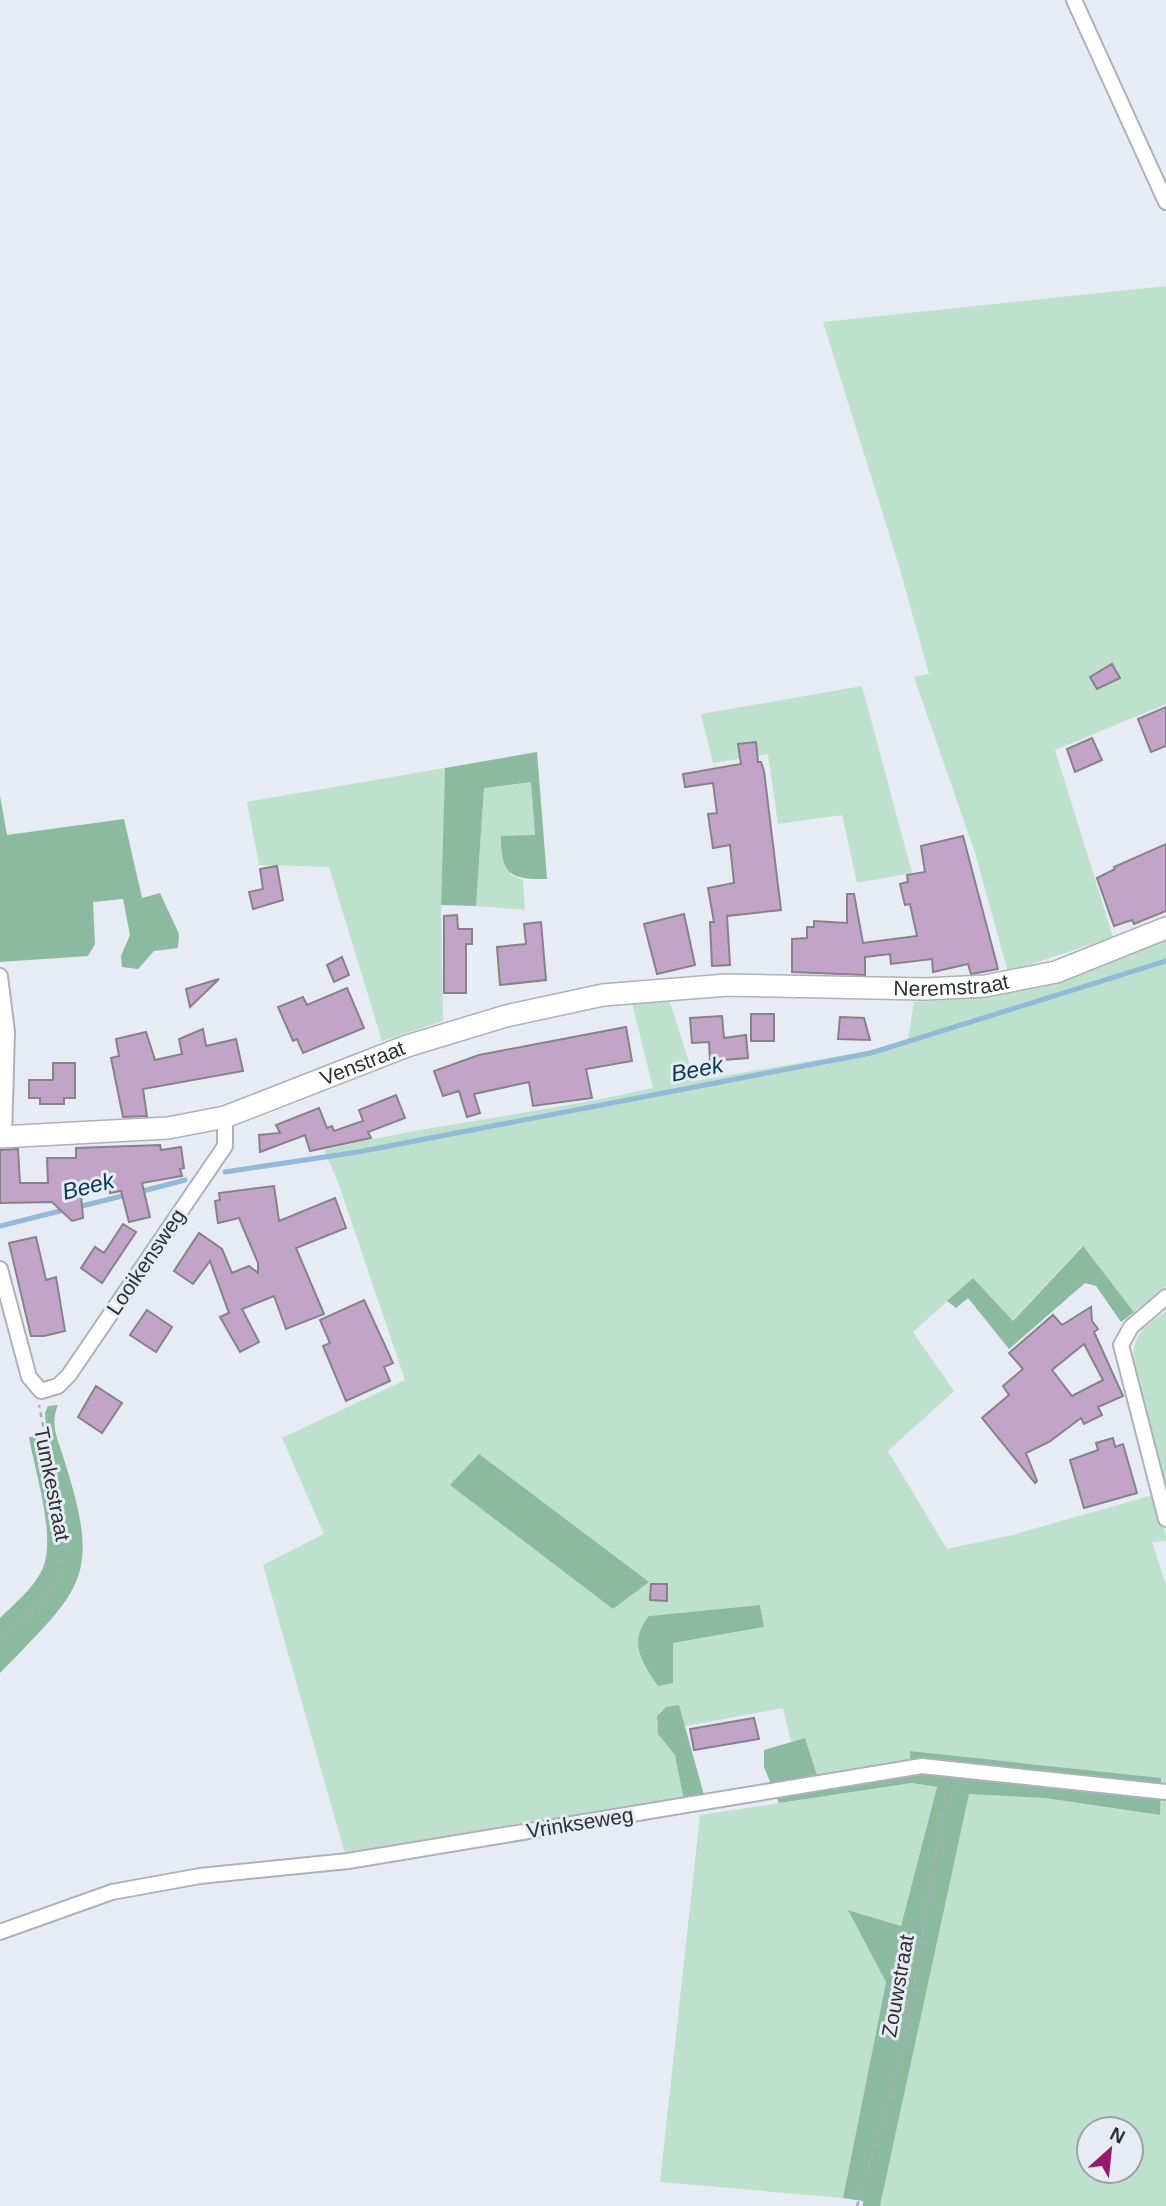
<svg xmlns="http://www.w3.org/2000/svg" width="1166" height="2206" viewBox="0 0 1166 2206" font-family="Helvetica,sans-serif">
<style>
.green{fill:#bee1ce;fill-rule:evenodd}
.forest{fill:#8bbaa1}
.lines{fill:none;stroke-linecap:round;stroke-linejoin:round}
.stream{stroke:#92b9d8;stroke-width:5}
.building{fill:#c2a4c9;stroke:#878188;stroke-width:2;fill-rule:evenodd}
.street-casing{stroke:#aeb1b9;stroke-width:18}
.secondary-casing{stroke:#aeb1b9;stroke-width:24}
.path{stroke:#a9acb3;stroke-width:2.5;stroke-dasharray:5 5;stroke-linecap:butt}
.street{stroke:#fff;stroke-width:14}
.secondary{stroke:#fff;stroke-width:21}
.labels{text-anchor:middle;stroke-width:6;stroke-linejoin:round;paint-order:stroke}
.street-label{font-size:21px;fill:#2d2f32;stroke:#e7ebf3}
.water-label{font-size:23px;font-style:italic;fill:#073957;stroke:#e7ebf3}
</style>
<rect width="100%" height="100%" fill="#e7ebf3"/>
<path class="green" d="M1166,286v418l-111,46 58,187 -105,35 -33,-119 -61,-176 15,-3 -30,-108 -76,-244z
M862,686l50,187 -55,10 -15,-68 -64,9 -10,-70 -55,9 -12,-49z
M445,768l-4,137 2,116 -61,20 -53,-174 -70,-2 -12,-63z
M531,781l4,55h-34l10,39 12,5 2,30 -49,-4 8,-118z
M1166,940v346l-32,26 -52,-66 -70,75 -39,-43 -60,54 41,59 -66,60 59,98 65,-14 141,-40 13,40v6l-14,1 14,43v199l-5,-1 -1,-5 -250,-27v9l-93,15 -12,-37 -14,4 -8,-34 -97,18 -25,-16c-13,19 7,29 14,44 6,13 6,32 9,46l-339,54 -82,-289 61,-31 -42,-96 123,-58 -67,-198 -14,-32c108,-26 220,-37 329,-62l-21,-85 37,-4 26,82 173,-30 40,-12 6,-37 75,-5 55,-13zM479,1455l169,127h1l-36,27zM760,1605l4,22 -91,16 -24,-27z
M1166,1311v173l-33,-122c0,-31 11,-33 33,-51z
M912,1783l25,4 -36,139 -52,-16 37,72 -43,216 -183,-16 40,-367z
M969,1793l76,5 115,17v-18h6v409h-286zM1089,2129h42v42h-42z"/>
<path class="forest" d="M537,752l10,127c-38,1 -46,-5 -46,-43l34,-1 -4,-53 -47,6 -8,118 -35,-1 4,-137z
M0,796l7,39 117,-16 18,79 18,-5 19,41 -1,14 -24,3 -16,18 -16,-2 -1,-11 9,-21 -7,-36 -30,3 2,42 -7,12 -88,6z
M1083,1246l51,66 -13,10 -25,-36 -11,-3 -76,66 -41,-51 -12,10 -9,-7 26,-23 40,43z
M58,1405c-8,18 -1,33 5,51 39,122 21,130 -63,217v-55c15,-15 34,-30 43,-50 13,-33 -8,-96 -14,-131l18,-1 -2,-23 3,-7z
M479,1454l170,128 -36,27 -163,-124z
M760,1605l4,22 -91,16v40l-15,3c-17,-25 -30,-44 -9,-70z
M679,1705l25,90 -20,5 -9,-45 -17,-21 -1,-18 9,-9z
M805,1738l12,37 93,-15v-9l251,27 -1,37 -115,-17 -76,-4 -89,412h-17v-5l-20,-3 43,-216 -38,-72 53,16 36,-139 -25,-4 -133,20 -15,-36v-17z"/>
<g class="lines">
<path class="stream" d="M225,1172l133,-20 513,-99 295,-92
M139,1192l46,-12
M78,1207l48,-12
M0,1226l68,-17"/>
</g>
<path class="building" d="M1112,664l8,14 -23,11 -7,-12z
M1166,707v39l-15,6 -13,-33z
M1092,738l10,22 -27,12 -8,-23z
M756,742l2,20h3l3,9 17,139 -54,6 3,49 -18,1 -2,-44h4l-6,-34 26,-5 -4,-38 -17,3 -5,-34 9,-1 -4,-30 -28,4 -2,-13 58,-10 -3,-20z
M963,836l35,133 -27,5 -3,-10 -35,8 -1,-13 -41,5 -1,-10 -25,3v18l-73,-3v-33l15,-1v-11h7v-6l33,2v-29h7l9,49 54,-7 -7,-32 -5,1 -5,-21 8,-2 -1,-7 18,-3 -4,-26z
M1166,844v67l-32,13 -2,-4 -18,6 -17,-48 18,-9 -1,-2z
M277,866l6,34 -30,9 -4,-17 14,-3 -3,-20z
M684,914l11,51 -38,9 -13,-50z
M457,915l1,14h14v15h-6v49h-22v-77z
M541,922l5,58 -46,5 -3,-38 29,-3 -2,-20z
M342,957l7,18 -15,7 -7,-17z
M219,979l-29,28 -4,-18z
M347,988l17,40 -61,25 -6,-14 -4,2 -15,-34 25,-10 4,8z
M751,1014h23v27h-23z
M722,1016l2,22 22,-3 2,23 -38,3 -1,-19 -17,1 -2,-25z
M840,1017l24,1 6,22 -32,-1z
M626,1027l6,34 -46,8 6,29 -59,8 -4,-24 -55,12 6,19 -13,4 -8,-26 -16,5 -9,-25 45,-16z
M203,1029l3,17 30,-7 7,32 -100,18 4,27 -24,1 -12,-59 8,-2 -3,-17 30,-7 9,28 27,-6 -3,-15z
M53,1063h22v35h-11v6h-24v-6h-11v-18h24z
M396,1095l9,23 -37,14 3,6 -61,13 -5,-16 -45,17 -1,-17 21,-2 -4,-8 43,-17 8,20 5,-2 2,5 29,-10 -4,-11z
M160,1145l1,5 20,-3 3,21 -4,1 2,7 -40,7 8,34 -21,5 -8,-31 -11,2v-11l-30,1 3,35 -11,3 -20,-19 -52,1v-53l18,-1 2,34h28l-1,-25h29v-10z
M274,1186l5,35 56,-23 11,30 -50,20 28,66 -38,15 -12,-33 -32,13 17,33 -19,10 -20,-35 9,-4 -19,-52 -17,23 -19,-13 25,-38 23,16 10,24 17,-7 9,7v-10l-19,-45 -21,5 -3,-22 5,-1 -1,-7z
M123,1224l13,8 -34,51 -21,-15 14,-21 9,6z
M36,1237l10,43 10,-3 9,54 -21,5h-13l-22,-93z
M364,1300l29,63 -9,4 6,14 -44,20 -23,-55 7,-3 -10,-23z
M1091,1307l1,14 6,8 -4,3 29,64 -25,11 4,8 -18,9 -3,-6 -32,24 -23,11 11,28 -2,2 -53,-65 27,-23 -6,-9 20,-17 -14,-16 44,-38 9,10zM1084,1344l19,36 -31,16 -20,-26z
M147,1310l25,17 -16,25 -26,-17z
M96,1386l26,17 -20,30 -24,-16z
M1113,1438l2,9 8,-3 14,49 -53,15 -14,-48 28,-10 -2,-7z
M651,1584h16v17l-17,-1z
M754,1718l5,21 -65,11 -4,-21z"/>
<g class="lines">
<g class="street-casing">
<path id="street" d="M1074,0l92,202
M0,976l7,56 -3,105
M0,1269l29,108 12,14 17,-5 11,-11 156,-229v-29
M1166,1297l-35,30 -10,18 45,174
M0,1932l112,-40 88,-16 148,-15 574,-95 244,26"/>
</g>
<g class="secondary-casing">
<g id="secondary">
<path id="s1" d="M0,1137l168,-9 57,-11 182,-71 99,-30 97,-21 124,-10 198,4 60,-3 71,-14 110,-44"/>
</g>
</g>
<path class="path" d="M0,1639l52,-45 10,-28 4,-27 -27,-134
M857,2206l46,-155 39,-234 13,-33"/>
<use href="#street" class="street"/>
<use href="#secondary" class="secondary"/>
</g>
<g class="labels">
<g class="street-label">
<text dy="7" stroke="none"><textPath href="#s1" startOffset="973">Neremstraat</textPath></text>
<text dy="7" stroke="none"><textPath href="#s1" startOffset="374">Venstraat</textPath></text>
<text transform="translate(146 1262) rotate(-56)" y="7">Looikensweg</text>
<text transform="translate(52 1484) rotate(79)" y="7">Tumkestraat</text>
<text transform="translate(580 1823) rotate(-9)" y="7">Vrinkseweg</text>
<text transform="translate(898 1986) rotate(-80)" y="7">Zouwstraat</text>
</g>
<g class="water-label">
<text transform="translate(697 1069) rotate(-11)" y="8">Beek</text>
<text transform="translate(88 1186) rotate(-14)" y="8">Beek</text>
</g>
</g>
<g transform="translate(1110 2150) rotate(27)"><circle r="33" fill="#e7ebf3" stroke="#9da0a6" stroke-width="2"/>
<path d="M0-5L12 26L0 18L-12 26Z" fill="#9a196f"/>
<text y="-10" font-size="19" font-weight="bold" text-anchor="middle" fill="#2d2f32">N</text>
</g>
</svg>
